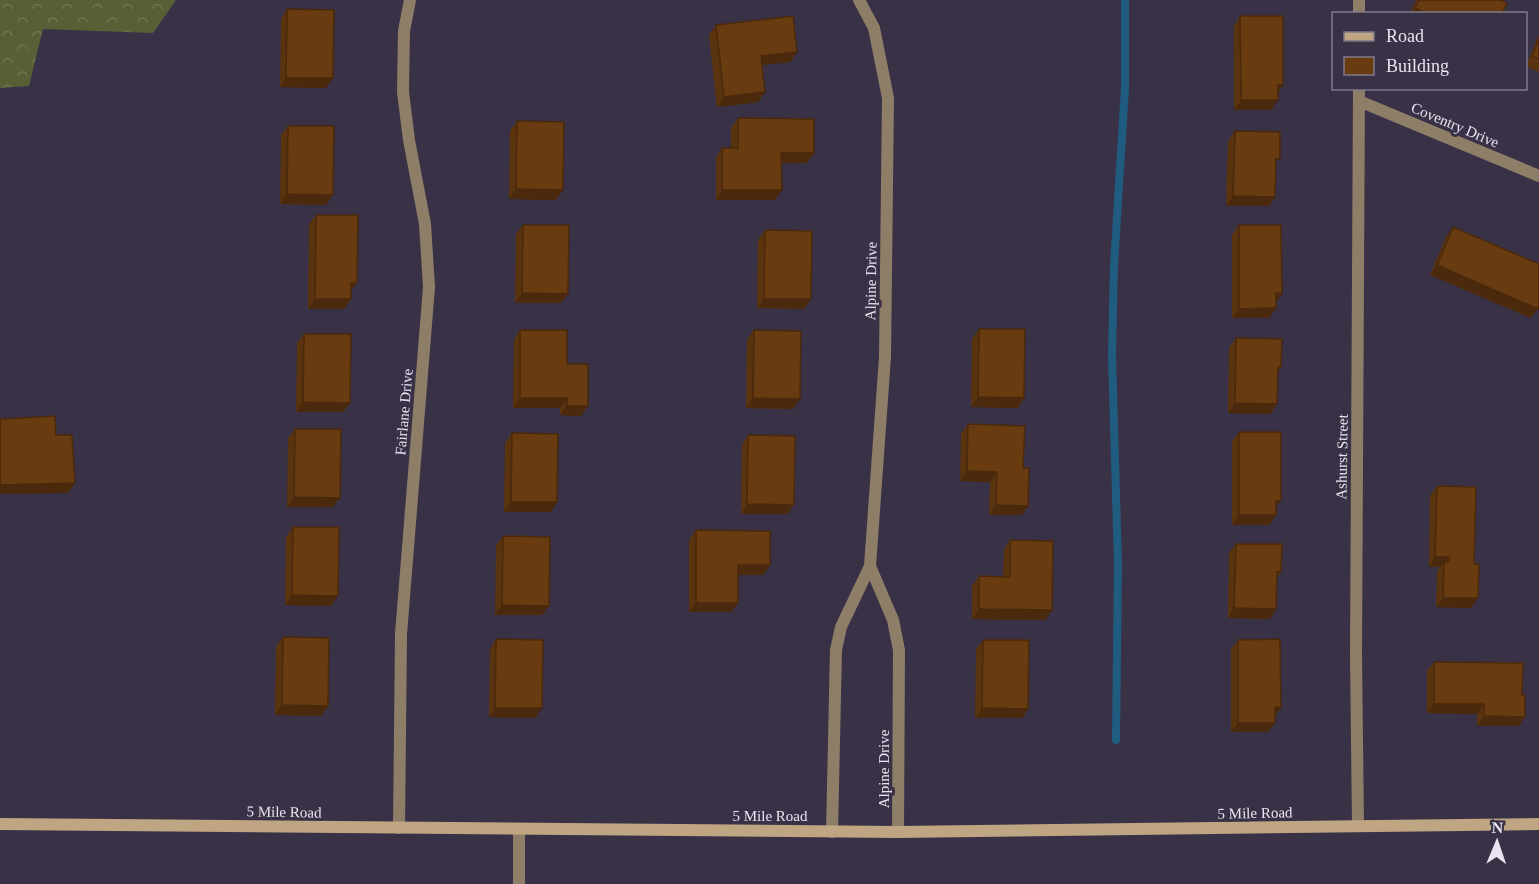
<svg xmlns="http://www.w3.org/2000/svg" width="1539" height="884" viewBox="0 0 1539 884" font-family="'Times New Roman',serif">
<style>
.forest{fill:url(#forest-crowns)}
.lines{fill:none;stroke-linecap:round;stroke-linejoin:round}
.stream{stroke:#205c80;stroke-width:8}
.minor{stroke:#8e7e67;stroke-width:12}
.secondary{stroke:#bfa582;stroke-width:12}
.wall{fill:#5a330f}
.shaded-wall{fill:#4a290c}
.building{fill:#693b11;stroke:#4a290c;stroke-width:1.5}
.labels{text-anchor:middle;stroke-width:6;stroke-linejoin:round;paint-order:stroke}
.street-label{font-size:15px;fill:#e8e4f1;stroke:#393247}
</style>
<defs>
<pattern id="forest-crowns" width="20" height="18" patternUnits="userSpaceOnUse" patternTransform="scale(1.5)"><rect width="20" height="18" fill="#585f34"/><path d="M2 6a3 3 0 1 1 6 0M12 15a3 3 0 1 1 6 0" fill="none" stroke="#707652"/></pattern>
</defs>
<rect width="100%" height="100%" fill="#393247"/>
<path class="forest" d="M0,0h176l-23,33 -110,-4 -14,57 -29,2z"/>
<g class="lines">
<path class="stream" d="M1116,740l2,-176 -6,-209 2,-89 11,-178v-88"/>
<path class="minor" d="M859,0l15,28 14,70 -3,259 -15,209
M1359,14v-14
M1359,101l180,75
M1358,826l-2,-172 3,-566
M399,828l2,-194 28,-347 -4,-63 -16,-84 -6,-48 1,-61 6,-31
M519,829v55
M832,832l4,-182 5,-23 29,-61 23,54 6,30 -1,182"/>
<path class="secondary" d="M0,824l898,8 641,-8"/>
</g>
<path class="wall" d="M1416,0h85l1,14h-92z
M287,9l39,79 -46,-1 1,-68z
M1240,16l43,69 -5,8 -7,17h-37v-84z
M716,25l81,27 -7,10 -28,3 -4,37 -41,5 -8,-72z
M1539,34v38l-13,-6z
M738,118l76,35 -7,10h-26l1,27 -7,10h-59v-42l6,-10h9v-20z
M517,121l39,79 -47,-1 1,-68z
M288,126l38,79 -46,-1 1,-69z
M1235,131l40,66 -6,9h-43l2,-65z
M316,215l35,76 -7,18h-36l1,-85z
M523,225l38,78h-46l1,-69z
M1239,225l43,69 -6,7 -7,17h-37v-83z
M1453,227l78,91 -101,-43 16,-38z
M765,230l46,69 -7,10 -47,-1 1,-68z
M979,329l45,69 -6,10 -47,-1 1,-68z
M520,330l47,34 21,42 -7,10 -21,-1v-7h-47l1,-68z
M754,330l46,69 -7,10 -47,-1 1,-68z
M304,334l46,69 -7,9h-47l1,-69z
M1236,338l45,29 -4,6v31l-7,10 -42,-1 1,-65z
M968,424l55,44 5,38 -6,9h-33l1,-33 -30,-1 1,-47z
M295,429l38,78h-46l1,-69z
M1239,432l37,76 -7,17h-37v-83z
M512,433l39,79h-47l1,-69z
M748,435l46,70 -7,9h-46l1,-69z
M1437,486l34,122 -35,-1 1,-35 3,-5h-11l1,-71z
M293,527l38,79 -46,-1 1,-68z
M696,530l74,35 -7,10h-25v28l-7,9h-42v-72z
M503,536l39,79h-47l1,-69z
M1010,540l42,70 -7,10 -73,-1v-33l7,-10 24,1 1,-27z
M1236,544l45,28 -4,6 -1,31 -6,10 -42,-1 1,-65z
M283,637l45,69 -7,10 -46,-1 1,-68z
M496,639l39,79 -46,-1 1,-68z
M983,640l45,69 -6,9h-47l1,-69z
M1238,640l37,75 -7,17h-37v-83z
M1434,662l88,33 -3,31h-42v-12l-50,-1v-42z"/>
<path class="shaded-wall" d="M1415,8l12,6h-16z
M797,52l-7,10 -36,4 7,-10z
M286,78h47l-7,10 -46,-1z
M1278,85h5l-7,10z
M765,92l-7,10 -41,5 7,-10z
M1241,100h37l-7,10h-37z
M781,153h33l-7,10h-32z
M516,189l47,1 -7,10 -47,-1z
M722,190h60l-7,10h-59z
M287,194l46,1 -7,10 -46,-1z
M1233,196l42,1 -6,9h-43z
M1437,265l101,44 -7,9 -101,-43z
M351,283h6l-7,9z
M522,293l46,1 -7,9h-46z
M1276,293l6,1 -7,9z
M315,299h36l-7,10h-36z
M764,299h47l-7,10 -47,-1z
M1276,308l-7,10h-37l7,-9z
M978,397l46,1 -6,10 -47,-1z
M520,398h47l-7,10h-47z
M753,398l47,1 -7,10 -47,-1z
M303,402l47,1 -7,9h-47z
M1235,403l42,1 -7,10 -42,-1z
M567,406h21l-7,10 -21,-1z
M967,471l30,1 -7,10 -30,-1z
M75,483l-7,10 -68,1v-9z
M294,497l46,1 -7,9h-46z
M1281,500l-7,10 2,-9z
M511,502h46l-6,10h-47z
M747,504l47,1 -7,9h-46z
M996,505l32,1 -6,9h-33z
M1239,515h37l-7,10h-37z
M1435,557h14l-5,8v-3l-4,5h-11z
M738,565h32l-7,10h-32z
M292,595l46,1 -7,10 -46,-1z
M1443,598h35l-7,10 -35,-1z
M696,603h42l-7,9h-42z
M502,605l47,1 -7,9h-47z
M1234,608l42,1 -6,10 -42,-1z
M979,609l73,1 -7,10 -73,-1z
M1434,704h50l-7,10 -50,-1z
M282,705l46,1 -7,10 -46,-1z
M1275,707l6,1 -7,9z
M495,708h47l-7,10 -46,-1z
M982,708l46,1 -6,9h-47z
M1484,716l41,1 -6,9h-42z
M1238,723h37l-7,9h-37z"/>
<path class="building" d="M1419,0h82l6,3 -5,11h-75l-12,-6z
M287,9l47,1 -1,68h-47z
M793,16l4,36 -36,4 4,36 -41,5 -8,-72z
M1240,16h43v69h-5v15h-37z
M1539,39v20l-7,-3z
M738,118l76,1v34h-33l1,37h-60v-42h16z
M517,121l47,1 -1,68 -47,-1z
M288,126h46l-1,69 -46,-1z
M1235,131l45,1v27h-4l-1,38 -42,-1z
M316,215h42l-1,68h-6v16h-36z
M523,225h46l-1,69 -46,-1z
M1239,225h42l1,69 -6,-1v15l-37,1z
M1453,227l86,37v42l-1,3 -101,-44z
M765,230l47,1 -1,68h-47z
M979,329h46l-1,69 -46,-1z
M520,330h47v34h21v42h-21v-8h-47z
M754,330l47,1 -1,68 -47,-1z
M304,334h47l-1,69 -47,-1z
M1236,338l46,1 -1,28h-3l-1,37 -42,-1z
M55,416l1,19h16l3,48 -75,2v-66z
M968,424l57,2 -2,42h6l-1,38 -32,-1 1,-33 -30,-1z
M295,429h46l-1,69 -46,-1z
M1239,432h42v68l-5,1v14h-37z
M512,433l46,1 -1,68h-46z
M748,435l47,1 -1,69 -47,-1z
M1437,486l39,1 -2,77h5l-1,34h-35l1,-36h5v-5h-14z
M293,527h46l-1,69 -46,-1z
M696,530l74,1v34h-32v38h-42z
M503,536l47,1 -1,69 -47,-1z
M1010,540l43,1 -1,69 -73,-1v-33l31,1z
M1236,544h46l-1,28h-4l-1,37 -42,-1z
M283,637l46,1 -1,68 -46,-1z
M496,639l47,1 -1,68h-47z
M1280,639l1,69 -6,-1v16h-37v-83z
M983,640h46l-1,69 -46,-1z
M1434,662l89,1 -1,32h3v22l-41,-1v-12h-50z"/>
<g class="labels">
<g class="street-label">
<text transform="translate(1455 125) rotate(23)" y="5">Coventry Drive</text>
<text transform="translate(871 281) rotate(-89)" y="5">Alpine Drive</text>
<text transform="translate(404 412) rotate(-85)" y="5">Fairlane Drive</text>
<text transform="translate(1342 457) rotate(-89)" y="5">Ashurst Street</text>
<text transform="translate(884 769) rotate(-90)" y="5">Alpine Drive</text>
<text transform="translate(284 812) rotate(1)" y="5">5 Mile Road</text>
<text transform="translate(1255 813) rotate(-1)" y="5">5 Mile Road</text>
<text x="770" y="821">5 Mile Road</text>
</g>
</g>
<rect x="1332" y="12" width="195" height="78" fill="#393247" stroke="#7f798b" stroke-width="1.5"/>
<rect x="1344" y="32" width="30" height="9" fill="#bfa582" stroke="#7f798b" stroke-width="1.5"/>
<text x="1386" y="42" font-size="18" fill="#e8e4f1">Road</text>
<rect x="1344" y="57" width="30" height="18" fill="#693b11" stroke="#7f798b" stroke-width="1.5"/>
<text x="1386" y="72" font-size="18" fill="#e8e4f1">Building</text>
<g transform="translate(1497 842) rotate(2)" stroke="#393247" stroke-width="4.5" paint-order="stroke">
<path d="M0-4.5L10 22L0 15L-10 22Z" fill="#e8e4f1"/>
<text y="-9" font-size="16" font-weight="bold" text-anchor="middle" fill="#e8e4f1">N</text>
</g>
</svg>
